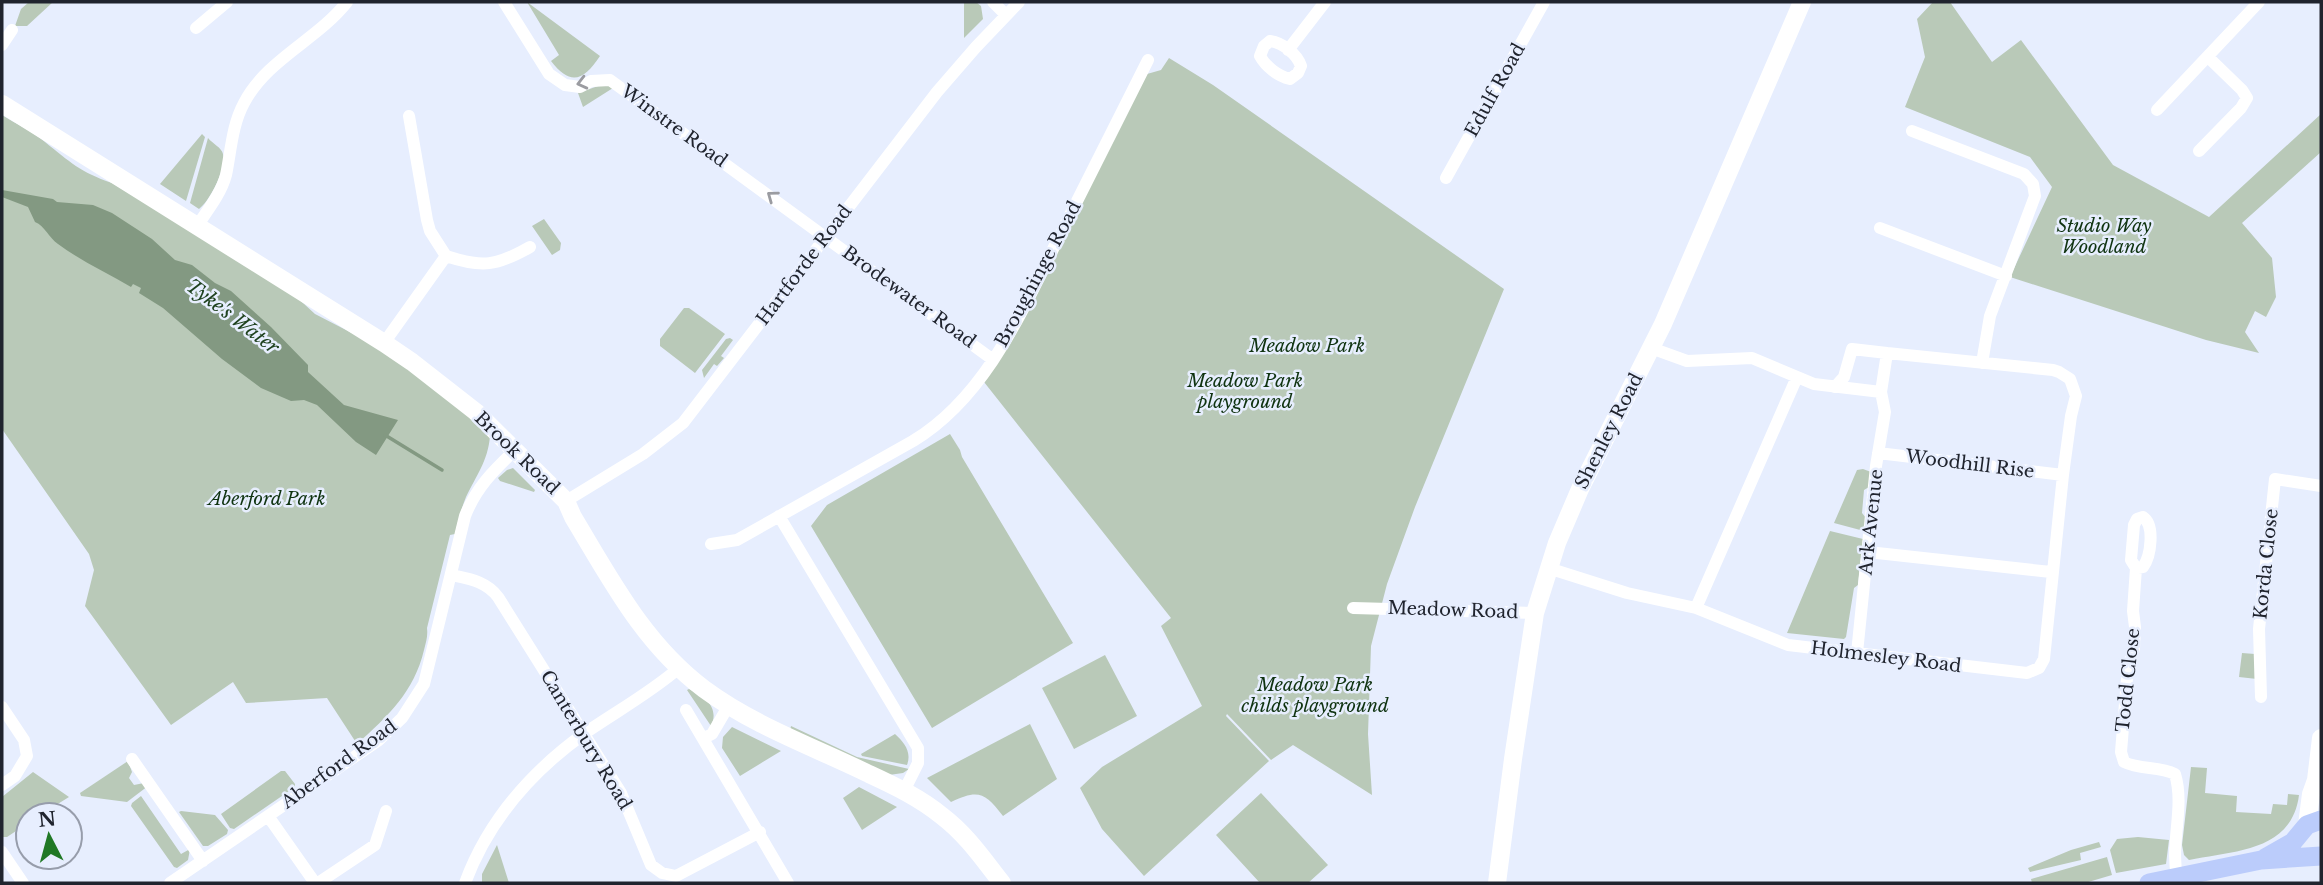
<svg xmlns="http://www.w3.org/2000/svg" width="2323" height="885" viewBox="0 0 2323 885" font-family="'Libre Baskerville',serif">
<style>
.green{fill:#b9c9b8}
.water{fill:#839982}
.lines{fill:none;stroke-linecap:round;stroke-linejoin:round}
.stream{stroke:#839982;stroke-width:3.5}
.street{stroke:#fff;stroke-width:12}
.secondary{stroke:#fff;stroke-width:18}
.primary{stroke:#bbccfb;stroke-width:19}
.oneway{stroke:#9b9ca1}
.labels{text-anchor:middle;stroke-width:5;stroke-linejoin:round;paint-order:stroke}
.street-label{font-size:18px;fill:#20242e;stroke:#e7eefe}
.park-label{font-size:18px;font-style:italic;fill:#0f3310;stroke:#e7eefe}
.water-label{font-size:19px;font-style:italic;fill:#1f421f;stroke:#e7eefe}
</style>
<rect width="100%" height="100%" fill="#e7eefe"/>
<path class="green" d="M29,2h24l-26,24h-12l6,-17z
M527,2l73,54c-16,24 -29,31 -49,5l8,-6z
M964,2h12l5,4 2,13 -19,19z
M1933,2h17l42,60 29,-22 92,125 96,52 112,-103v38l-79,71 30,35 4,39 -10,20 -11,-6 -10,21 14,21 -53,-13 -196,-63 42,-90 -22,-30 -125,-50 20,-50 -8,-38z
M1169,58l44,27 291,204 -89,218 -28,77 -16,62 -3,88 4,61 -79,-50 -22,15 -44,-46 -1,2 43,45 -125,115 -42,-47 -22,-41 22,-21 100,-61 -41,-80 10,-8 -187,-236 163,-308 14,-4z
M604,84l9,4 -30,19 -5,-14z
M2,115c14,9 30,16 43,27 25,20 35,30 67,41l178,108 25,23 66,34 83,64 26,24c-2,25 -14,40 -24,61 -5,12 -8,25 -11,37l-5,1 -23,93c1,8 -1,14 -3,22 -10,42 -36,66 -67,94l-30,-46 -81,5 -13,-21 -62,43 -86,-119 9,-36 -5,-16 -87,-125z
M202,134l3,3 -19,64 -26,-17z
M208,138c4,5 14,10 15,16 4,13 -13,47 -24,55l-9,-6z
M544,219l17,24 -1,7 -8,5 -20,-29z
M684,308h5l36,26 -30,39 -35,-27v-7z
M730,338l3,2 -12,16 3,2 -7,8 -3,-2 -10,14 -2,-8 24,-31z
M950,434l10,16 2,7 111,186 -141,85 -121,-202 16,-21z
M513,468l22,22 -1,2 -34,-11 -2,-3 9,-8z
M1863,469l8,3 -2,15 -5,3 -2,23 4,5 -2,13 -30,-8 23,-53z
M1830,531l33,8 -5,46 -4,3 -8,49 -2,2 -57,-6z
M2242,653l13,1 2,25 -18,-2z
M1105,655l32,61 -63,33 -32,-61z
M689,689c15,7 31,18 22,37l-24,-36z
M1030,724l27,55 -54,37c-18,-24 -25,-27 -52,-14l-24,-24z
M791,726l66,31 52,12 -6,4 -14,2 -99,-44z
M732,727l49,24 -41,25 -18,-28 1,-11z
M895,734c9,8 17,18 12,31l-45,-9 -1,-2z
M128,761l4,11 -3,6 5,7 10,-2 4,3 -21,16 -46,-6 -1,-3z
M2191,767l16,1 -2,25 32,3 -1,16 35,2 2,-10 14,1 1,-11 11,1c-7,57 -66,56 -110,65l-5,-5 -2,-10z
M281,771h4l10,13v3l-61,42 -4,-1 -9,-14z
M33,772l36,25 -29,18h-12v8l-21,14h-5v-40z
M859,787l38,20 -35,23 -19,-32z
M1261,793l67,72 -20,18h-48l-44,-48z
M141,796l40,58 9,-5 -2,11 -11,8 -3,-1 -43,-61 1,-3z
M181,811l34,4 13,15 -1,4 -19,12h-5l-24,-34z
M2138,837l31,3 -3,24 -50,9 -6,-23 7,-11z
M2099,842l2,5 -21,6 1,7 -51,12 -2,-4 43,-18z
M497,845l12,38h-27v-9z
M2107,857l5,18 -27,8h-53l-1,-4z"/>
<path class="water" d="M2,190l51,9 4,3 36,3 19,8 40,26 23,21 17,5 23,18 16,8 40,36 37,38v7l36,33 54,15 -22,35 -20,-13 -39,-37 -13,-5 -13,1 -30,-13 -39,-29 -59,-51 -24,-15 2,-5 -8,-4 -2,3c-24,-14 -50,-26 -73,-43 -9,-6 -13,-18 -23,-22l-7,-15 -26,-10z"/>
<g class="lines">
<path class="stream" d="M385,435l57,35"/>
<path class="street" d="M504,2l45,72 16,11 15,2 11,-6 19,-1 382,279
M993,2l13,13
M196,28l31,-26
M1270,41c13,2 27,13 31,25l-3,7 -8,6c-12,-3 -24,-12 -30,-23l4,-10z
M2,45l10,-15
M1288,50l37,-48
M2157,110l102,-108
M1912,131l112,43 9,10 2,12 -45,120 -8,47
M2199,151l42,-43 6,-10 -5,-8 -33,-32
M1446,178l98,-176
M197,226c10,-15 24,-32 29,-51 5,-24 6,-50 18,-72 23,-44 73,-63 103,-101
M1880,228l126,48
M446,256c36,12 51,10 84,-9
M384,343l62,-87 -16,-25 -3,-11 -18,-104
M1651,348l36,13 65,-3 62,26 67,8
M1835,387l9,-10 8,-28 35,4
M1878,453l185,22
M566,501l77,-47 40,-31 254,-331 39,-45 43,-45
M779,516l139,232v15l-14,28
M711,544l26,-4 176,-99c76,-46 112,-137 151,-214 28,-56 56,-111 84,-167
M1868,552l183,20
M1548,568l79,25 69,15 92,37 239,28 12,-5 5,-9 19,-184 8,-59 5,-20 -6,-17 -11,-7 -6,-2 -166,-17 -6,39 4,20 -9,54 -19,187
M2136,568l7,-1c8,-11 12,-42 0,-50l-6,2 -3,6 -3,35 5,8 -3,43 2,16 -1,22 -6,17 -7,86 3,10c16,8 35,4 51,12 10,33 -5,69 2,102
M451,575c18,4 35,6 47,22l123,196 30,72 11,8 14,3 84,-44
M1353,608l182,5
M1696,608l101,-231
M2261,697l-2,-68 16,-150 46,7
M2,707l22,33 3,16 -12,20 -13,9
M686,710l102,173
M704,738l8,-4 17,-29
M132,759l71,102
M268,816l47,67
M2,852l21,31
M170,883l209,-143 23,-22 22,-34 41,-168c11,-28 28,-45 49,-65
M318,883l57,-38 11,-34
M465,883c23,-62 67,-112 120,-150 32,-22 65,-40 94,-65"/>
<path class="secondary" d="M2,104l382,239 28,19 64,50 90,89 7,16c38,63 71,127 131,172 50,37 110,58 165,85 26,12 51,24 73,42 25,19 41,43 60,67
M2307,825l4,-31 5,-14 5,-42
M1497,883l16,-124 22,-146 22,-70 23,-54 83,-165 139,-322"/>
<path class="primary" d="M2265,858l28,-16 14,-17 14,-5
M2149,883l112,-23 60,-4"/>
</g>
<defs><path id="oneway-chevron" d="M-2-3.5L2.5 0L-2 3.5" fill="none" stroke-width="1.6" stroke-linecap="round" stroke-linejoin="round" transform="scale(1.75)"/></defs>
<g class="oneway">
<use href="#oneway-chevron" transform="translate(582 83) rotate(166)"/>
<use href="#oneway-chevron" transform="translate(772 196) rotate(-144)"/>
</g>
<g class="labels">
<g class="street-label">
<text transform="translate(1495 90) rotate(-61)" y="6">Edulf Road</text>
<text transform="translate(674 126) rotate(36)" y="6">Winstre Road</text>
<text transform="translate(804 265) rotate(-53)" y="6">Hartforde Road</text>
<text transform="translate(1038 274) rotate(-62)" y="6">Broughinge Road</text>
<text transform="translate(909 297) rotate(36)" y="6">Brodewater Road</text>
<text transform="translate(1609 431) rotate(-63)" y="6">Shenley Road</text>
<text transform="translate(517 453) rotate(44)" y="6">Brook Road</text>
<text transform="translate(1970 464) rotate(7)" y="6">Woodhill Rise</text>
<text transform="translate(1871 522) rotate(-84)" y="6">Ark Avenue</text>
<text transform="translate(2266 564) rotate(-84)" y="6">Korda Close</text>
<text transform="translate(1453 610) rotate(2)" y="6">Meadow Road</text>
<text transform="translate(1886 657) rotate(7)" y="6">Holmesley Road</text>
<text transform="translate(2128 680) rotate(-84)" y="6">Todd Close</text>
<text transform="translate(586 740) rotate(59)" y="6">Canterbury Road</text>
<text transform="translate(339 764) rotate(-36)" y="6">Aberford Road</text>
</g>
<g class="park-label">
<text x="2104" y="232">Studio Way<tspan x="2104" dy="21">Woodland</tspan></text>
<text x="1307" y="352">Meadow Park</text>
<text x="1245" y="387">Meadow Park<tspan x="1245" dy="21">playground</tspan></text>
<text x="267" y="505">Aberford Park</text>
<text x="1315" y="691">Meadow Park<tspan x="1315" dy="21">childs playground</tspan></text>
</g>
<g class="water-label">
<text transform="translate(233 316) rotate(37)" y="7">Tyke's Water</text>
</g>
</g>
<rect width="2323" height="885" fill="none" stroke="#20242e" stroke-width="7"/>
<g transform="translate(49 836) rotate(354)"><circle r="33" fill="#e7eefe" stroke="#979dab" stroke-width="2"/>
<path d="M0-5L12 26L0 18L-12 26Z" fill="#207825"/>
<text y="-10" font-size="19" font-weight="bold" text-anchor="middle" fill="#20242e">N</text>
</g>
</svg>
